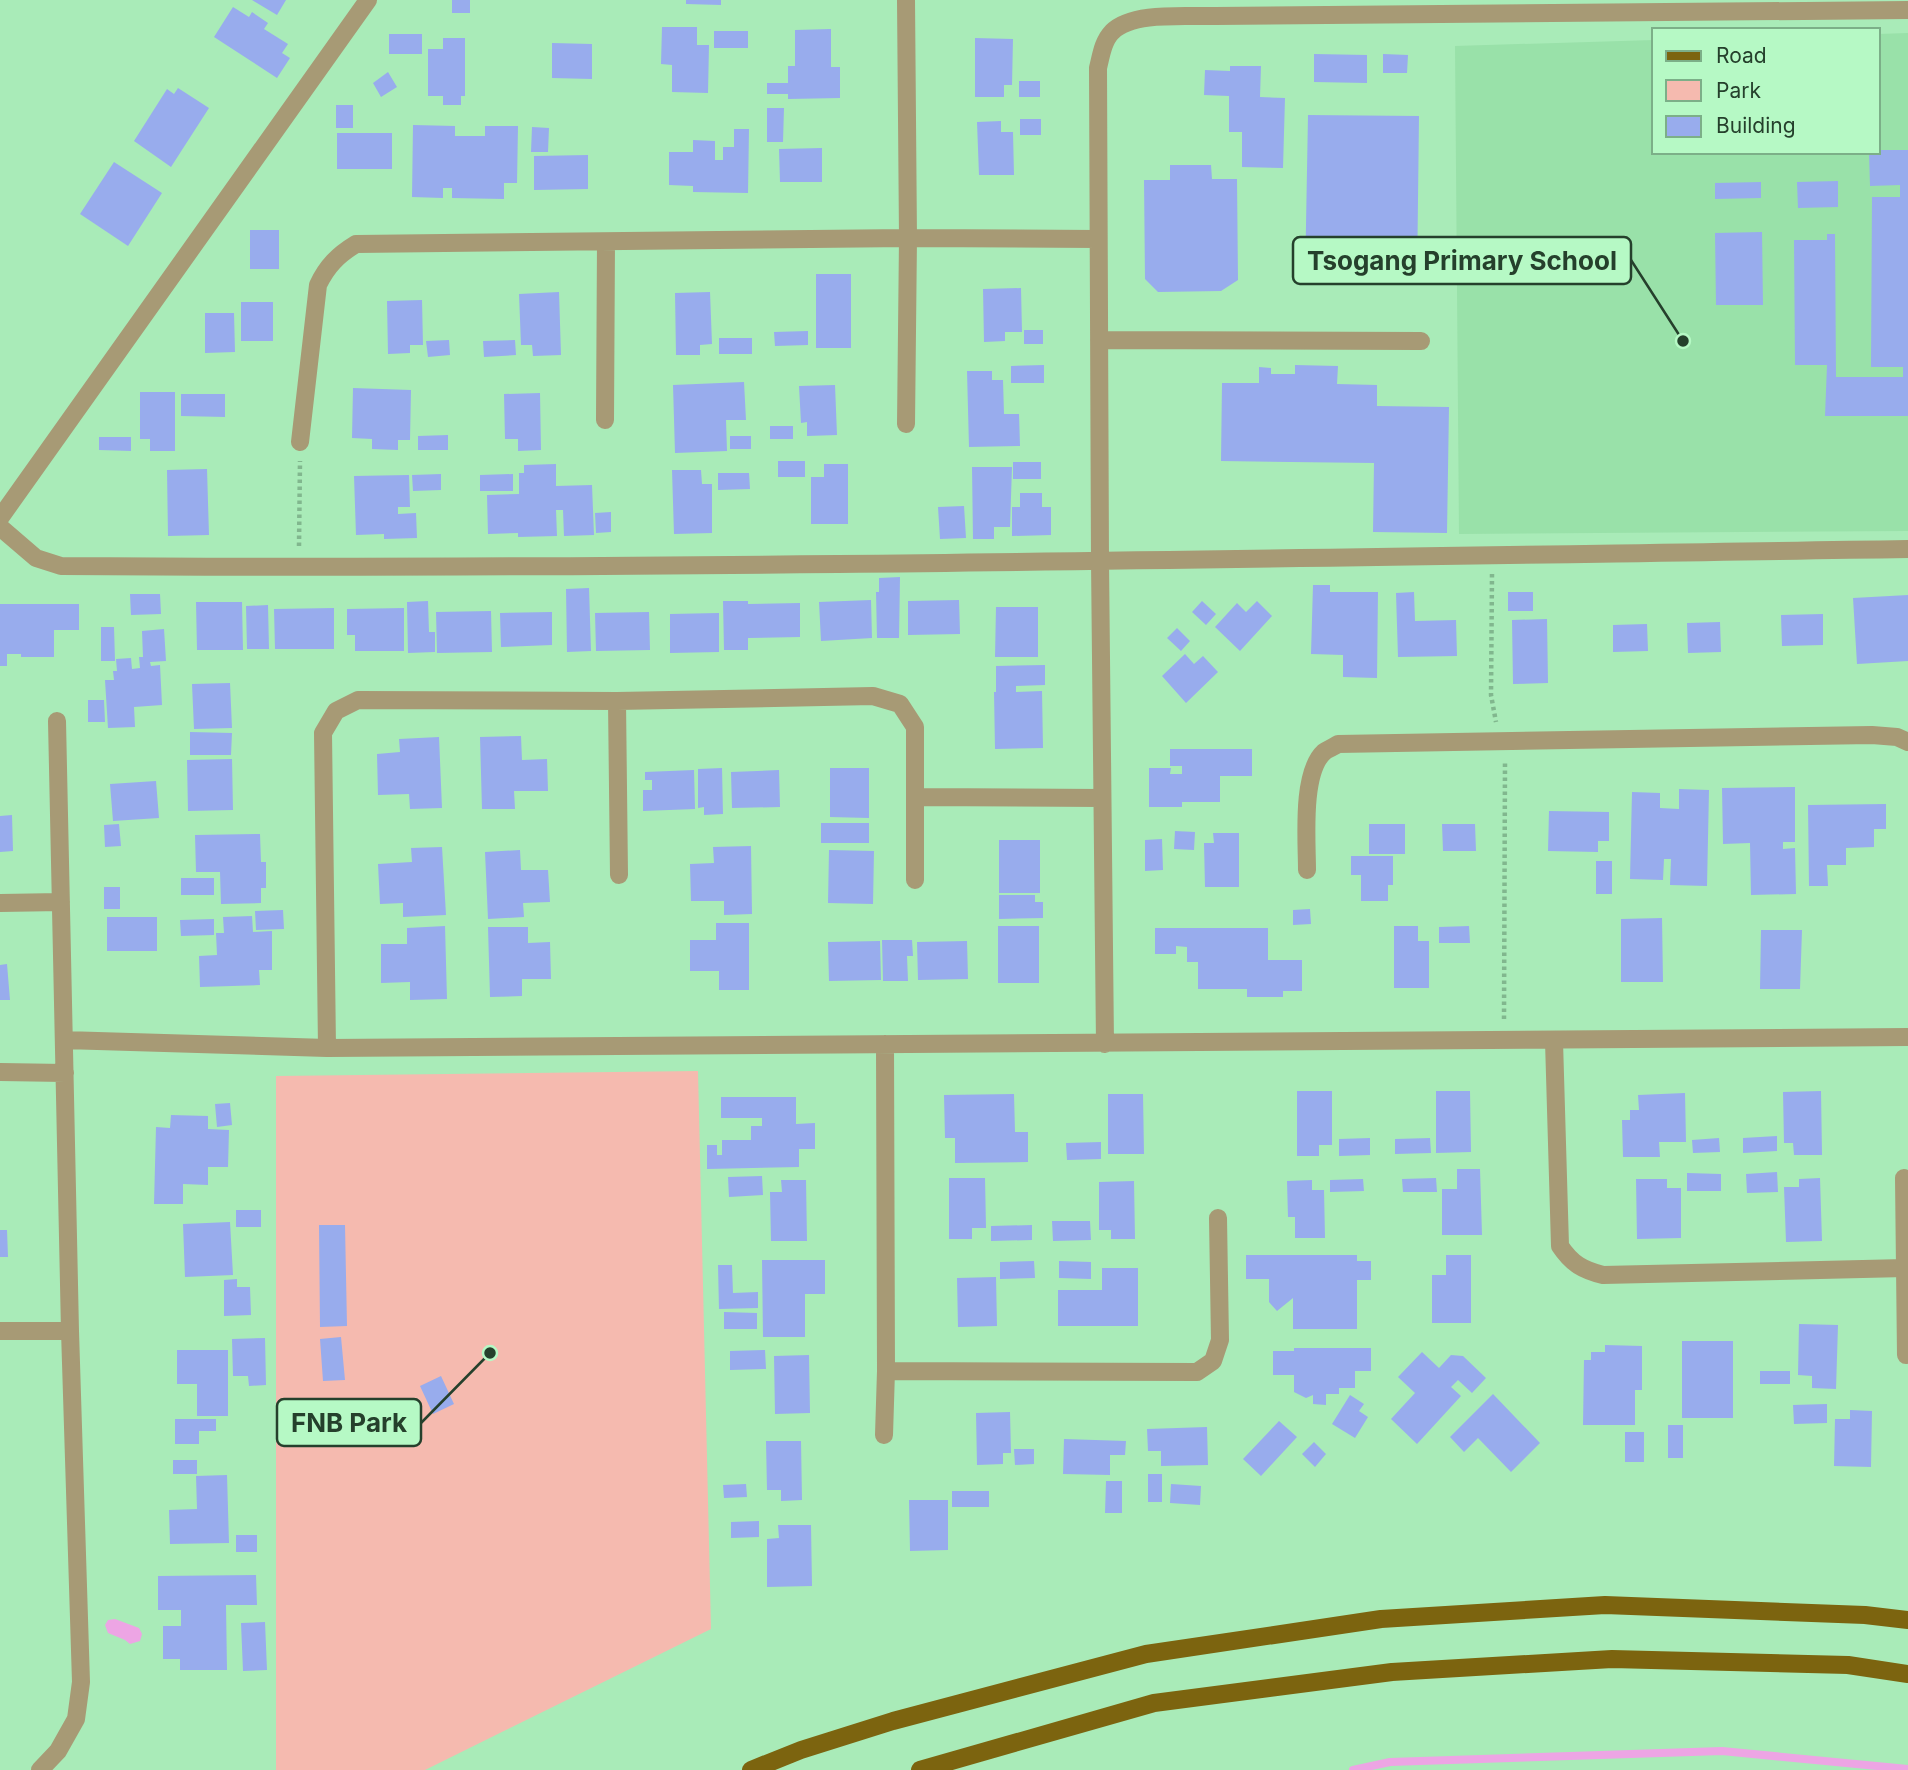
<svg xmlns="http://www.w3.org/2000/svg" width="1908" height="1770" viewBox="0 0 1908 1770" font-family="Inter,sans-serif">
<style>
.built{fill:#99e1a9}
.green{fill:#f5baaf}
.water{fill:#eda5e4}
.lines{fill:none;stroke-linecap:round;stroke-linejoin:round}
.stream{stroke:#eda5e4;stroke-width:8}
.building{fill:#98aced}
.path{stroke:#81b78e;stroke-width:4.5;stroke-dasharray:3.5 3.5;stroke-linecap:butt}
.street{stroke:#a79a75;stroke-width:18}
.primary{stroke:#7c640f;stroke-width:18}
.leader{fill:none;stroke:#25402c;stroke-width:2.5}
.callout-dot{fill:#25402c;stroke:#b6f9c5;stroke-width:2.5}
.callout{fill:#b6f9c5;stroke:#25402c;stroke-width:2.5}
.callout-label{font-size:26px;text-anchor:middle;font-weight:bold;fill:#25402c}
</style>
<rect width="100%" height="100%" fill="#a9ebb8"/>
<path class="built" d="M1908,33v498l-449,3 -4,-488 199,-6v112h224v-118z"/>
<path class="green" d="M698,1071l13,558 -286,141h-149v-694z"/>
<path class="water" d="M115,1619l24,9 3,6 -2,7 -10,3 -5,-4 -17,-7 -3,-8 3,-5z"/>
<g class="lines">
<path class="stream" d="M1353,1770l37,-8 332,-11 186,18"/>
</g>
<path class="building" d="M252,0h34l-9,15z
M452,0h18v13h-18z
M686,0h35v5l-35,-1z
M233,7l16,10 3,-5 16,11 -4,6 24,15 -6,9 8,5 -13,20 -63,-41z
M662,27h35v18h12l-1,48 -36,-1v-27l-11,-1z
M831,29v38h9v31l-52,1v-5h-21v-11h21v-17h7v-36z
M714,31h34v17h-34z
M389,34h33v20h-33z
M443,38h22v58h-4v9h-18v-9h-15v-47h15z
M975,38l38,1 -1,46h-8v12h-29z
M552,43l40,1v35l-40,-1z
M1314,54l53,1v28l-53,-1z
M1383,54l25,1 -1,18h-24z
M1230,66h31l-1,31 25,1 -2,70 -41,-1v-35h-13v-36l-25,-1 1,-25 25,1z
M388,72l9,15 -16,10 -8,-14z
M1019,81h21v16h-21z
M178,88l31,20 -38,59 -37,-26 33,-52 7,5z
M336,105h17v23h-17z
M767,108h17l-1,34h-16z
M1308,115l111,1 -2,167 -112,-2z
M1020,119h21v16h-21z
M1001,121v11h12l1,43h-35l-2,-53z
M413,125l42,1v10h30v-10h33l-1,57h-13v16l-52,-1v-10h-9v10l-31,-1z
M532,127l17,1 -1,24h-17z
M734,129h15l-1,64 -55,-1v-6l-24,-1v-33h24v-12l22,1v19h8v-13h11z
M337,133h55v36h-55z
M822,148v34h-42l-1,-33z
M1878,150h30v266h-83l2,-51h-32l-1,-125h33v-6h8l1,143h67v-10h-32l1,-170h28v-12l-30,1 -1,-34h9z
M588,155v34l-54,1v-34z
M114,162l48,31 -34,53 -48,-32z
M1170,165h41l1,14h25l1,101 -17,11 -63,1 -13,-13 -1,-99h26z
M1838,181v26l-40,1 -1,-26z
M1761,182v16l-46,1v-16z
M250,230h29v39h-29z
M1762,232l1,73h-47l-1,-72z
M816,274h35v74h-35z
M1021,288l1,44h-17v9l-21,1 -1,-53z
M559,292l2,63 -28,1 -1,-11h-11l-2,-51z
M710,292l2,52 -12,1v10h-24l-1,-62z
M422,300l1,45h-13v8l-22,1 -1,-53z
M241,302h32v39h-32z
M205,313h29l1,39 -30,1z
M1024,330h19v14h-19z
M808,331v14l-33,1 -1,-14z
M719,338h33v16h-33z
M449,340l1,15 -22,2 -2,-16z
M515,340l1,15 -32,2 -1,-16z
M1044,365v18h-33v-17z
M1295,365l43,1 -1,18 40,1v21l72,1 -2,126 -74,-1 1,-69 -153,-2 1,-78h37v-16l12,1v6h24z
M967,371h25v9h11l1,34h15l1,32 -51,1z
M744,382l2,38h-20l1,31 -52,2 -2,-68z
M835,385l2,50 -30,1v-14l-6,1 -2,-37z
M353,388l58,2 -1,50h-12v10l-26,-1v-10l-20,-1z
M140,392h35v59h-25v-12h-10z
M540,393l1,57 -23,1v-12h-13l-1,-45z
M181,394h44v23l-44,-1z
M770,426h23v13h-23z
M448,435v15h-30v-14z
M730,436h21v13h-21z
M99,437h32v14l-32,-1z
M778,461h27v16h-27z
M1013,462h28v17h-28z
M556,464v22l36,-1 2,50 -30,1 -1,-26h-7l1,26 -39,1v-4l-30,1 -1,-39 32,-1v-21h5v-8z
M824,464h24v60h-37v-47h13z
M972,467h40l-2,60h-16v12h-21z
M207,469l2,66 -41,1 -1,-66z
M672,470h29l1,14h10v49l-38,1z
M718,473h31l1,16 -32,1z
M441,474v16l-28,1 -1,-16z
M513,474v17h-33v-16z
M409,475l1,32h-12v7l18,-1 1,25 -33,1v-5l-28,1 -2,-59z
M1020,493h22v14h9v28l-39,1v-29h8z
M964,506l2,32 -26,1 -2,-32z
M611,512v20l-15,1 -1,-20z
M900,577l-1,61h-22l-1,-46h3v-14z
M1313,585h17v7h48l-1,86 -34,-1v-22l-32,-1z
M589,588l2,63 -24,1 -1,-63z
M1414,592l1,29 41,-1 1,36 -59,1 -2,-64z
M1508,592h25v19h-25z
M130,594h30l1,20 -30,1z
M1908,595v66l-51,3 -4,-66z
M871,600l1,38 -51,3 -2,-39z
M959,600l1,34 -52,1v-34z
M428,601l1,31h6v20l-27,1 -1,-51z
M723,601h25v3l52,-1v34l-52,1v12h-24z
M1202,601l14,13 -10,11 -14,-13z
M1257,601l15,15 -32,35 -25,-24 22,-24 9,9z
M196,602h46l1,48h-46z
M0,604h79v26h-25v27h-33v-3h-14v12h-7z
M268,605l1,44h-22l-1,-43z
M996,607h42v50h-43z
M334,608v41h-59l-1,-40z
M404,608v43h-49v-16h-8v-26z
M491,611l1,41 -55,1 -1,-41z
M552,612v33l-51,2 -1,-34z
M649,612l1,38 -54,1 -1,-38z
M719,613v39l-49,1v-39z
M1823,614v31l-41,1 -1,-31z
M1547,619l1,64 -35,1 -1,-64z
M1720,622l1,30 -33,1 -1,-30z
M1647,624l1,27 -35,1v-27z
M101,627h13l1,34h-14z
M1177,628l13,13 -9,10 -14,-13z
M164,629l2,32 -16,1 1,4 9,-1 2,40 -28,2 1,20 -27,1 -3,-48h9l-1,-9h4l-1,-12 15,-1 1,11 8,-1 -1,-11h4l-1,-26z
M1185,654l9,10 9,-8 15,16 -32,31 -24,-27z
M1045,665v20l-29,1v6l26,-1 1,57 -48,1 -1,-57h2v-26z
M230,683l2,45 -38,1 -2,-45z
M88,700h16l1,22h-17z
M190,732l42,1 -1,22h-41z
M521,736l1,24 25,-1 1,32h-34l1,18h-33l-2,-72z
M439,737l3,71 -32,1 -1,-15 -31,1 -1,-41 23,-2 -1,-13z
M1170,749h82v27h-32v26h-38v5h-33v-39h22l-1,6h12v-8h-12z
M232,759l1,51 -45,1 -1,-51z
M722,768l1,46 -19,1v-8l-6,1v-39z
M830,768h39v50l-39,-1z
M694,770l1,39 -52,2v-21h9v-10h-7v-8z
M779,770l1,37 -48,1 -1,-36z
M156,781l3,37 -46,3 -3,-37z
M1795,787v55h-12v7l12,-1 1,46 -45,1 -1,-52 -27,1 -1,-56z
M1679,789l30,1 -2,96 -37,-1 1,-26h-7l-1,21 -33,-1 2,-87 28,1v15l19,1z
M1886,804v25h-12v18l-28,1v17h-19l1,21h-19l-1,-81z
M1549,811l60,1v29h-11v11l-50,-1z
M12,815l1,36 -13,1v-36z
M821,823h48v20h-48z
M119,824l2,22 -16,1 -1,-22z
M1369,824h36v30h-36z
M1442,824h33l1,27h-33z
M1175,831l20,1 -1,18 -20,-1z
M1213,833h26v54h-34l-1,-44h10z
M260,834l1,28h5v26h-5v15l-40,1 -1,-32h-24l-1,-37z
M1162,839l1,31 -18,1v-31z
M999,840h41v53h-41z
M751,846l1,68 -28,1v-14h-33l-1,-37 24,-1 -1,-16z
M442,847l4,68 -43,2v-14l-23,1 -2,-40 34,-2 -1,-14z
M520,850l1,20h27l2,32 -27,1 1,14 -36,2 -3,-67z
M829,850l45,1 -1,53 -45,-1z
M1351,856h42v29h-5v16h-27v-26h-10z
M1596,861h16v33h-16z
M181,878h33v17h-33z
M104,887h16v22h-16z
M999,895h36v7h8v16l-44,1z
M1310,909l1,15 -18,1v-15z
M283,910l1,19 -28,1 -1,-19z
M252,916l1,16 19,-1v39h-13l1,15 -60,2 -1,-31 18,-1 -1,-22h8l-1,-16z
M107,917h50v34h-50z
M1662,918l1,64h-42v-63z
M214,919v16l-33,1 -1,-16z
M716,923h33v67h-30v-19h-29v-31h26z
M445,926l2,73 -37,1v-18l-29,1v-39h26v-16z
M998,926h41v57h-41z
M1394,926h24v15h11v47h-35z
M1469,926l1,17h-31v-16z
M488,927h40v16l22,-1 1,37h-29v17l-32,1z
M1155,928h113v32h34v31h-19v6h-36v-8h-49v-27h-11v-15l-11,-1v8h-21z
M1761,930h41l-2,59h-40z
M882,940h30l1,16h-6l1,25h-25z
M880,941l1,39 -52,1 -1,-39z
M967,941l1,38 -50,1 -1,-38z
M7,964l3,36h-10v-35z
M1297,1091h35v54h-13v11h-22z
M1436,1091h34l1,61 -35,1z
M1821,1091l1,64h-28l-1,-12h-9l-1,-51z
M1685,1093l1,49h-27l1,15h-37l-1,-37h8v-10h9l-1,-15z
M1014,1094l1,38h13v30l-73,1v-25h-10l-1,-43z
M1108,1094h35l1,60h-36z
M721,1097h75v27l19,-1v26h-16v18l-92,2v-24h10v10h5v-15h29v-14h11v-8h-41z
M230,1103l2,22 -15,2 -2,-23z
M171,1115l37,1v13l21,1 -1,37h-20v18l-25,-1v20h-29l2,-77 14,1z
M1777,1136v15l-34,2v-15z
M1370,1138v17l-31,1v-17z
M1430,1138l1,15 -36,1v-15z
M1719,1138l1,14 -27,1 -1,-13z
M1101,1142v17l-34,1 -1,-17z
M1457,1169h23l2,66h-40v-46h15z
M1777,1172l1,20 -31,1 -1,-19z
M1687,1173l34,1v17h-34z
M762,1176l1,19 -34,2 -1,-20z
M949,1178h36l1,50h-14v11h-23z
M1436,1178l1,14h-34l-1,-13z
M1820,1178l2,63 -36,1 -2,-55h15v-8z
M1363,1179l1,12 -34,1v-12z
M1636,1179h31v9h14v50l-44,1z
M781,1180h25l1,61h-36l-1,-49h12z
M1312,1180v10h12l1,48h-30v-21h-7l-1,-36z
M1134,1181l1,58h-24v-9h-12v-48z
M236,1210h25v17h-25z
M1052,1221h38l1,19 -38,1z
M230,1222l3,53 -48,2 -2,-53z
M319,1225h26l2,101 -27,1z
M1032,1225v15l-41,1v-15z
M0,1230h7l1,27h-8z
M1246,1255h111v6h14v19h-14v49h-64v-31l-16,13 -8,-9v-23h-23z
M1446,1255h25v68h-39v-48h14z
M762,1260h63v34h-20v43h-42z
M1034,1261l1,17 -35,1v-17z
M1059,1261l32,1v17l-32,-1z
M718,1265h14l1,28 25,-1v16l-39,1z
M1102,1268h36v58h-80v-36h44z
M996,1277l1,49 -39,1 -1,-49z
M237,1279v8h13l1,28 -27,1v-36z
M724,1312l33,1v16h-33z
M1799,1324l39,1 -2,64 -24,-1v-12l-14,-1z
M341,1337l4,43 -22,1 -3,-42z
M265,1338l1,47 -17,1 -1,-10h-15l-1,-37z
M1682,1341h51v77h-51z
M1605,1345l37,1v44h-7v35h-52l1,-65h7v-8h14z
M1294,1348h77v23h-16v17h-16v6h-13v11l-13,-1v-9l-7,3 -12,-6v-17h-21v-24h21z
M177,1350h51v66h-31v-32h-20z
M765,1350l1,19 -36,1v-19z
M1422,1352l17,16 12,-13 12,1 23,22 -14,15 -14,-13 -7,7 10,9 -44,48 -26,-25 24,-26 -17,-16z
M809,1355l1,58 -35,1 -1,-58z
M1760,1371h30v13h-30z
M441,1376l13,28 -21,10 -13,-28z
M1493,1394l47,49 -29,29 -33,-34 -14,14 -14,-15z
M1350,1395l14,9 -5,7 9,6 -13,21 -23,-14z
M1827,1404v19l-33,1 -1,-19z
M1850,1410l22,1 -1,56 -37,-1 1,-47h15z
M1010,1412l1,41h-8v11l-26,1 -1,-52z
M175,1419h41v12h-17v13h-24z
M1279,1421l18,16 -36,39 -18,-17z
M1668,1425h15v33h-15z
M1207,1427l1,38 -47,1v-15h-13l-1,-22z
M1625,1432h19v30h-19z
M1064,1439l62,2 -1,14h-15v20l-47,-1z
M766,1441h35l1,59 -21,1v-11h-14z
M1314,1442l12,12 -11,13 -13,-13z
M1014,1449h20v15l-19,1z
M173,1460h24v14h-24z
M1148,1474h14v28h-14z
M227,1475l2,68 -59,1 -1,-34 28,-1 -1,-33z
M1106,1481h16v32h-17z
M746,1484l1,13 -23,1 -1,-13z
M1171,1484l30,2 -1,19 -30,-2z
M952,1491h37v16h-37z
M909,1500h39v50l-38,1z
M759,1521v16l-28,1v-16z
M778,1525h33l1,61 -45,1v-48l12,-1z
M236,1535h21v17h-21z
M256,1575l1,30h-31l1,65h-47v-11h-17v-33h18v-16h-23v-34z
M265,1622l2,48 -24,1 -2,-48z"/>
<g class="lines">
<path class="path" d="M299,546l1,-85
M1492,574l-1,121 5,27
M1504,1019l1,-257"/>
<path class="street" d="M906,0l2,238 -2,186
M1099,340l322,1
M605,420l1,-178
M300,442l18,-157c9,-19 20,-30 38,-41l552,-6 190,1
M0,518l368,-518
M0,527l36,31 25,8c615,4 1231,-8 1847,-17
M617,701l2,174
M915,797l187,1
M1307,870c0,-29 -6,-97 17,-118 4,-3 10,-5 14,-8l534,-9 25,2 11,5
M0,903l61,-1
M64,1040l263,8 1581,-11
M1554,1041l6,205c12,18 23,24 43,29l302,-7
M1105,1044l-5,-483 -2,-493c3,-12 5,-27 14,-36 20,-21 75,-15 103,-16l693,-6
M327,1048l-4,-315 13,-22 22,-11 259,1 256,-5 27,8 15,23v153
M0,1072l65,1
M1904,1178l2,177
M0,1331h70
M886,1371l311,1 16,-11 7,-21 -2,-122
M884,1435l2,-64 -1,-327
M40,1770l18,-19 18,-32 5,-37 -11,-351 -13,-610"/>
<path class="primary" d="M751,1770l50,-20 92,-29 253,-67 235,-35 224,-14 260,10 43,5
M920,1770l234,-67 238,-31 220,-13 236,6 60,9"/>
</g>
<path class="leader" d="M1683 341L1631 260M490 1353L421 1423"/>
<g class="callout-dot">
<circle cx="1683" cy="341" r="7"/>
<circle cx="490" cy="1353" r="7"/>
</g>
<g class="callout">
<rect x="1293" y="237" width="338" height="47" rx="7"/>
<rect x="277" y="1399" width="144" height="47" rx="7"/>
</g>
<g class="callout-label">
<text x="1462" y="270">Tsogang Primary School</text>
<text x="349" y="1432">FNB Park</text>
</g>
<rect x="1652" y="28" width="228" height="126" fill="#b6f9c5" stroke="#7caf88" stroke-width="2"/>
<rect x="1666" y="51" width="35" height="10" fill="#7c640f" stroke="#7caf88" stroke-width="2"/>
<text x="1716" y="63" font-size="21" fill="#25402c">Road</text>
<rect x="1666" y="80" width="35" height="21" fill="#f5baaf" stroke="#7caf88" stroke-width="2"/>
<text x="1716" y="98" font-size="21" fill="#25402c">Park</text>
<rect x="1666" y="116" width="35" height="21" fill="#98aced" stroke="#7caf88" stroke-width="2"/>
<text x="1716" y="133" font-size="21" fill="#25402c">Building</text>
</svg>
